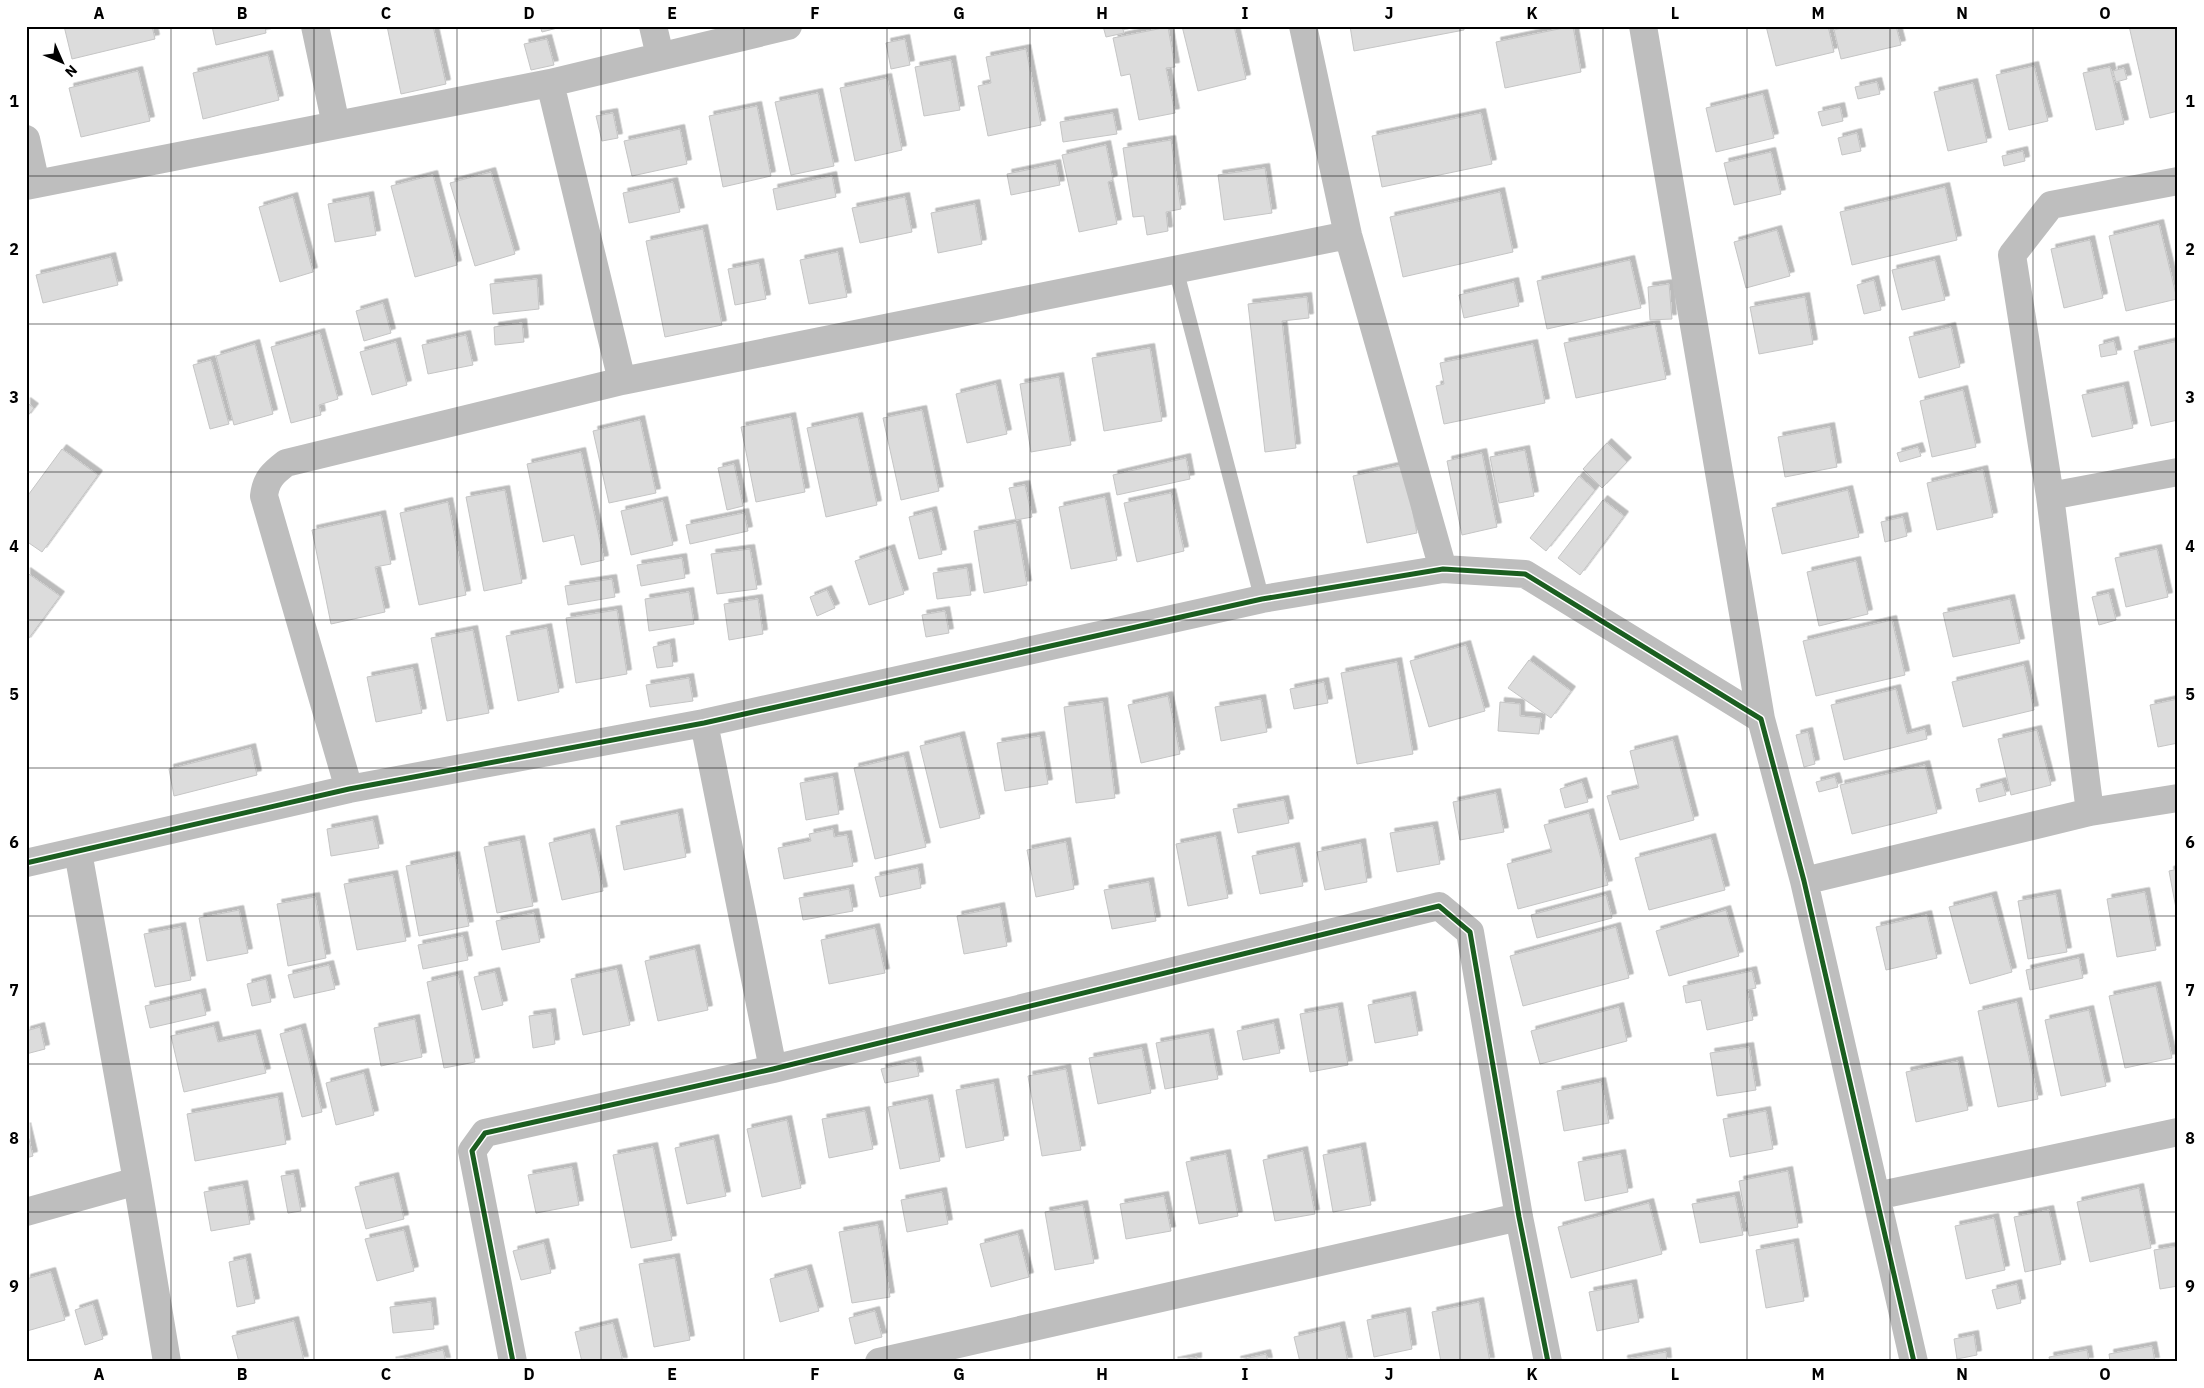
<svg xmlns="http://www.w3.org/2000/svg" width="2204" height="1388" viewBox="0 0 2204 1388" font-family="'IBM Plex Sans',sans-serif">
<style>
.building{fill:#dcdcdc;stroke:#c5c5c5;filter:url(#shadow)}
.lines{fill:none;stroke-linecap:round;stroke-linejoin:round}
.service{stroke:#bebebe;stroke-width:15}
.minor{stroke:#bebebe;stroke-width:28}
.cycleway-casing{stroke:#fff;stroke-width:8}
.cycleway{stroke:#1b5e20;stroke-width:5}
.grid{fill:none;stroke:#000;stroke-width:1;stroke-opacity:0.55}
.neatline{fill:none;stroke:#000;stroke-width:2}
.grid-label{font-size:16px;text-anchor:middle;font-weight:bold;fill:#000}
</style>
<defs>
<filter id="shadow"><feDropShadow dx="4.5" dy="-4.5" stdDeviation="0" flood-color="#0004"/></filter>
</defs>
<rect width="100%" height="100%" fill="#fff"/>
<path class="building" d="M64,26h88l3,13 -83,20z
M212,26h53l1,7 -50,12z
M387,26h46l13,58 -45,10z
M540,26h25l-23,6z
M1103,26h19l2,7 -18,4z
M1182,26h52l12,53 -48,12z
M1350,26h114v4l-110,21z
M1573,26l8,46 -76,16 -9,-46z
M1766,26h62l6,26 -58,14z
M1851,26h45l5,19 -60,14 -7,-29z
M2129,26h49v85l-28,7z
M1168,27l7,40 -9,1 9,45 -36,7 -9,-46 -9,2 -8,-38z
M547,39l7,26 -23,5 -7,-26z
M905,39l5,26 -19,4 -5,-26z
M1026,49l15,76 -53,11 -10,-50 13,-3 -5,-26z
M268,55l11,45 -76,19 -10,-46z
M951,60l9,50 -36,6 -9,-49z
M2034,66l14,55 -39,9 -13,-55z
M2110,67l14,57 -28,6 -13,-57z
M2124,68l3,11 -11,3 -3,-11z
M138,71l12,50 -69,16 -12,-49z
M887,78l15,72 -47,11 -15,-73z
M1877,82l3,12 -22,5 -3,-12z
M1973,83l14,59 -39,9 -14,-59z
M818,93l16,73 -43,9 -16,-73z
M1763,94l11,44 -58,14 -10,-44z
M757,106l14,70 -48,11 -14,-71z
M1840,107l3,14 -21,5 -4,-14z
M613,113l5,25 -16,3 -6,-25z
M1113,113l4,21 -54,8 -3,-20z
M1481,113l11,51 -110,23 -10,-51z
M680,129l7,35 -55,12 -8,-35z
M1857,133l4,18 -19,4 -4,-17z
M1171,140l10,69 -15,3 2,19 -21,4 -3,-19 -11,1 -10,-69z
M1106,145l7,35 -5,2 9,42 -38,8 -17,-77z
M2023,151l2,10 -21,5 -2,-10z
M1771,152l10,42 -47,11 -10,-42z
M1056,164l4,21 -49,10 -4,-21z
M1265,168l7,45 -48,7 -6,-45z
M491,172l24,82 -40,12 -25,-83z
M433,175l24,90 -42,12 -24,-91z
M832,176l4,21 -59,13 -4,-21z
M673,182l7,30 -51,11 -6,-30z
M1945,187l12,53 -105,25 -12,-53z
M1500,192l13,60 -110,25 -13,-60z
M369,196l7,39 -41,7 -7,-38z
M293,197l20,75 -33,10 -21,-75z
M905,197l7,35 -52,11 -8,-35z
M975,204l7,40 -44,9 -7,-40z
M2159,224l18,75 -51,12 -17,-75z
M703,229l19,96 -57,12 -19,-96z
M1777,230l13,46 -44,12 -12,-46z
M2090,240l13,58 -39,10 -13,-59z
M838,252l9,45 -38,7 -9,-44z
M111,257l7,28 -75,18 -7,-28z
M1630,260l11,48 -94,21 -10,-48z
M1935,260l10,40 -43,10 -10,-40z
M759,263l7,36 -31,6 -7,-36z
M537,279l2,30 -46,5 -3,-30z
M1874,280l7,30 -17,4 -7,-29z
M1514,282l5,24 -55,12 -5,-23z
M1669,284l3,35 -22,1 -2,-33z
M1307,297l2,21 -27,3 14,127 -31,4 -17,-148z
M1805,297l8,47 -54,10 -9,-47z
M383,303l8,30 -27,8 -8,-30z
M522,323l2,19 -29,3 -1,-18z
M1655,324l11,55 -90,19 -12,-55z
M1951,327l9,40 -41,11 -10,-41z
M320,333l18,66 -19,6 2,10 -30,8 -20,-76z
M466,335l7,30 -45,9 -6,-29z
M2114,341l3,13 -16,3 -2,-12z
M2178,341v79l-27,6 -17,-75z
M396,342l11,43 -35,10 -12,-43z
M255,344l18,70 -39,11 -18,-69z
M1533,344l12,59 -101,21 -8,-38 8,-2 -4,-21z
M1150,348l12,73 -58,10 -12,-73z
M211,360l18,64 -19,5 -17,-64z
M1059,377l12,68 -40,7 -11,-68z
M996,384l11,50 -40,9 -11,-49z
M2124,386l9,42 -41,9 -10,-42z
M1963,390l13,57 -44,10 -12,-56z
M26,402l8,6 -8,10z
M922,410l17,81 -38,9 -18,-82z
M791,417l14,75 -49,10 -15,-75z
M858,417l19,88 -51,12 -19,-89z
M640,420l16,73 -47,10 -16,-72z
M1830,427l7,40 -52,10 -7,-40z
M1607,443l20,19 -25,26 -19,-19z
M1918,447l3,9 -21,6 -3,-9z
M62,449l36,26 -56,77 -16,-11v-43z
M1525,450l9,46 -35,7 -9,-46z
M581,452l23,108 -23,5 -7,-30 -31,7 -16,-78z
M1482,453l15,74 -35,8 -15,-74z
M1186,458l4,21 -73,16 -4,-20z
M734,464l9,42 -16,4 -9,-42z
M1403,465l14,68 -50,10 -14,-67z
M1983,470l10,47 -56,13 -10,-47z
M1579,476l16,14 -49,61 -16,-13z
M1025,485l7,32 -16,3 -7,-32z
M505,490l17,93 -38,8 -18,-94z
M1848,490l11,47 -77,17 -10,-46z
M1171,493l13,58 -47,11 -13,-59z
M1105,497l12,63 -46,9 -12,-62z
M1603,500l21,16 -44,59 -22,-17z
M663,501l10,44 -42,10 -10,-44z
M448,502l18,93 -47,10 -19,-92z
M932,511l10,43 -23,5 -10,-42z
M744,513l4,18 -58,13 -4,-19z
M381,515l10,49 -16,3 10,45 -54,12 -19,-94z
M1903,517l4,19 -22,6 -4,-20z
M1016,523l11,62 -43,8 -10,-62z
M750,549l7,40 -40,5 -6,-40z
M890,549l14,45 -35,11 -14,-44z
M2157,549l11,48 -42,10 -11,-49z
M682,558l3,20 -44,8 -4,-21z
M1856,561l12,53 -49,12 -12,-54z
M967,568l4,27 -34,4 -4,-26z
M26,572l34,24 -34,46z
M612,579l3,18 -47,8 -3,-19z
M827,590l8,18 -18,8 -7,-19z
M689,592l5,32 -45,7 -4,-32z
M2109,593l7,27 -17,5 -7,-28z
M758,599l5,35 -34,6 -5,-36z
M2010,599l10,44 -67,14 -10,-44z
M617,610l10,64 -51,9 -10,-65z
M945,611l4,22 -23,4 -4,-22z
M1892,620l13,55 -89,21 -13,-55z
M547,628l12,64 -41,9 -12,-65z
M473,630l16,83 -42,8 -16,-83z
M670,643l3,23 -16,2 -4,-21z
M1466,645l19,66 -56,16 -19,-66z
M1529,660l42,31 -20,27 -43,-30z
M1397,662l16,92 -56,10 -16,-91z
M2024,665l10,45 -71,17 -11,-45z
M413,668l9,45 -46,9 -9,-45z
M689,678l4,23 -43,6 -4,-22z
M1324,682l4,21 -34,6 -4,-20z
M1896,689l11,45 18,-5 2,10 -83,21 -13,-55z
M1168,696l12,58 -39,9 -13,-58z
M1261,699l6,33 -46,9 -6,-34z
M2178,699v44l-20,4 -8,-42z
M1103,702l12,96 -39,5 -12,-96z
M1500,702l20,2v12l21,2 -2,16 -41,-3z
M2037,730l14,55 -40,10 -13,-56z
M1808,732l7,32 -11,3 -8,-32z
M960,736l20,82 -40,10 -20,-82z
M1040,736l8,48 -43,7 -8,-48z
M1673,740l21,80 -74,20 -13,-44 32,-8 -9,-37z
M251,748l6,27 -83,21 -5,-27z
M904,756l22,91 -51,12 -21,-91z
M1925,765l12,48 -85,21 -12,-49z
M833,777l6,37 -33,6 -6,-37z
M1835,777l3,10 -19,5 -3,-10z
M1582,782l6,20 -23,6 -5,-19z
M2002,782l4,13 -27,7 -3,-13z
M1496,793l8,39 -44,8 -7,-38z
M1284,800l5,23 -51,10 -5,-24z
M678,813l8,44 -62,13 -8,-44z
M1589,813l19,72 -90,24 -11,-45 45,-12 -8,-27z
M373,820l6,28 -48,8 -4,-27z
M1433,826l7,38 -43,8 -7,-39z
M833,829l1,8 13,-2 6,31 -69,13 -6,-31 33,-7 -2,-7z
M590,833l13,58 -41,9 -13,-57z
M1216,836l12,62 -40,8 -12,-62z
M1711,838l14,52 -76,20 -14,-52z
M520,840l13,66 -36,7 -13,-66z
M1066,842l8,47 -38,8 -9,-47z
M1361,843l6,39 -42,8 -8,-38z
M1295,847l8,39 -43,8 -8,-38z
M455,856l14,70 -50,10 -13,-70z
M918,868l3,20 -41,9 -5,-20z
M2178,869v50l-9,-48z
M393,875l13,66 -49,9 -13,-66z
M1149,882l7,39 -44,8 -8,-39z
M849,889l4,22 -50,9 -4,-22z
M2145,892l11,58 -39,7 -10,-58z
M2056,894l11,58 -39,7 -10,-58z
M1606,895l6,23 -75,20 -6,-23z
M1992,896l20,76 -42,12 -21,-77z
M315,897l11,61 -38,8 -11,-62z
M1000,907l7,39 -43,8 -7,-38z
M239,910l9,43 -41,8 -8,-43z
M1726,910l13,46 -70,20 -13,-45z
M534,913l6,29 -38,8 -6,-29z
M1927,915l10,43 -51,12 -10,-43z
M181,927l10,53 -36,7 -11,-53z
M1616,927l13,51 -106,28 -13,-50z
M875,928l10,45 -56,11 -8,-44z
M463,936l5,24 -45,9 -5,-24z
M695,949l13,61 -50,11 -13,-60z
M2079,958l4,20 -53,12 -4,-20z
M329,965l6,24 -41,9 -6,-23z
M617,969l13,56 -47,10 -12,-56z
M1752,971l4,17 -9,2 6,30 -46,10 -6,-30 -15,3 -3,-17z
M495,972l8,33 -21,5 -8,-33z
M458,975l17,87 -31,6 -17,-86z
M266,979l5,23 -19,4 -5,-22z
M2156,986l16,72 -47,10 -16,-72z
M201,993l5,22 -56,13 -5,-22z
M1411,996l7,39 -43,8 -7,-38z
M2017,1002l21,97 -40,8 -20,-96z
M1338,1007l10,58 -38,7 -10,-58z
M1619,1007l8,34 -87,23 -9,-33z
M2089,1010l17,76 -45,10 -16,-76z
M551,1013l4,31 -22,4 -4,-32z
M415,1019l7,38 -41,9 -7,-38z
M1274,1023l6,30 -37,7 -6,-29z
M214,1026l4,16 38,-8 10,39 -82,19 -13,-56z
M40,1027l5,22 -19,5v-23z
M301,1028l21,84 -20,5 -22,-83z
M1209,1033l9,46 -53,10 -9,-46z
M1749,1047l7,43 -39,6 -7,-43z
M1142,1048l9,45 -53,11 -9,-46z
M916,1061l3,15 -34,7 -4,-14z
M1958,1061l10,49 -52,12 -10,-50z
M1066,1069l15,81 -39,6 -14,-80z
M364,1073l10,42 -38,10 -10,-42z
M1601,1082l8,41 -45,8 -7,-40z
M994,1083l10,57 -38,8 -10,-58z
M278,1097l8,47 -91,17 -8,-47z
M928,1099l12,62 -40,8 -12,-62z
M865,1111l8,38 -44,9 -7,-39z
M1766,1111l7,38 -43,8 -7,-38z
M787,1120l14,68 -39,9 -15,-68z
M26,1127l7,29 -7,2z
M714,1139l12,57 -39,8 -12,-56z
M653,1147l19,93 -41,8 -18,-93z
M1361,1147l10,58 -38,7 -10,-57z
M1303,1151l12,63 -40,7 -12,-61z
M1226,1154l12,62 -39,8 -13,-62z
M1621,1154l7,38 -43,9 -7,-39z
M572,1167l7,38 -43,8 -8,-38z
M1788,1171l10,56 -49,9 -10,-55z
M294,1174l7,37 -13,2 -7,-37z
M394,1177l10,42 -38,10 -11,-42z
M243,1185l7,39 -39,7 -7,-39z
M2139,1188l12,60 -61,14 -13,-60z
M942,1192l6,32 -41,8 -6,-32z
M1164,1196l7,35 -45,8 -6,-35z
M1735,1196l8,39 -43,8 -8,-39z
M1649,1203l13,51 -91,24 -13,-51z
M1083,1205l11,58 -39,7 -10,-58z
M2049,1210l12,54 -36,8 -11,-55z
M1994,1218l11,52 -39,9 -11,-53z
M878,1225l12,72 -38,6 -13,-71z
M404,1230l10,41 -37,10 -12,-42z
M1018,1234l11,43 -38,10 -11,-43z
M544,1243l7,30 -30,7 -8,-29z
M1794,1243l10,58 -38,7 -10,-58z
M2178,1246v40l-18,3 -6,-39z
M246,1258l9,45 -18,4 -8,-45z
M675,1258l15,82 -36,7 -15,-83z
M807,1269l12,42 -39,11 -10,-43z
M51,1272l14,48 -38,11 -1,-52z
M1632,1284l7,38 -42,9 -8,-39z
M2017,1284l4,19 -24,6 -5,-19z
M431,1302l3,27 -41,4 -3,-26z
M1479,1302l11,60h-49l-9,-50z
M93,1304l10,35 -18,6 -10,-35z
M875,1311l7,26 -27,7 -6,-26z
M1406,1312l6,37 -38,8 -7,-37z
M294,1321l10,40 -65,1 -7,-26z
M613,1323l10,39h-41l-7,-30z
M1340,1326l8,36h-48l-6,-25z
M1974,1335l3,20 -20,4 -3,-20z
M2152,1346l3,16h-45l-1,-8z
M443,1350l3,12h-55z
M2087,1350l2,12h-39l-1,-5z
M1666,1352l1,10h-44v-2z
M1266,1354l2,8h-32v-1z
M1197,1357v5h-24z"/>
<g class="lines">
<path class="service" d="M1176,270l86,329"/>
<path class="minor" d="M315,26l21,99
M653,26l7,30
M1303,26l45,209 95,334
M1643,26l118,693
M550,83l72,298
M26,139l10,45
M26,186l524,-103 238,-57
M2050,496l128,-24
M704,723l69,346
M349,789l-85,-293c2,-17 9,-23 22,-33l336,-82 726,-146
M2090,812l-40,-316 -38,-241 39,-50 127,-24
M78,852l59,329 30,181
M26,863l323,-74 355,-66 558,-124 181,-30 82,5 236,145 43,162 110,481
M1804,881l286,-69 88,-14
M1876,1196l302,-64
M26,1212l111,-31
M513,1362l-41,-211 13,-18 288,-64 666,-163 31,26 49,285 29,145
M879,1362l640,-145"/>
<g class="cycleway-casing">
<path id="cycleway" d="M26,863l323,-74 355,-66 558,-124 181,-30 82,5 236,145 43,162 110,481
M513,1362l-41,-211 13,-18 288,-64 666,-163 31,26 49,285 29,145"/>
</g>
<use href="#cycleway" class="cycleway"/>
</g>
<path class="grid" d="M171,26v1336M314,26v1336M457,26v1336M601,26v1336M744,26v1336M887,26v1336M1030,26v1336M1174,26v1336M1317,26v1336M1460,26v1336M1603,26v1336M1747,26v1336M1890,26v1336M2033,26v1336M26,176h2152M26,324h2152M26,472h2152M26,620h2152M26,768h2152M26,916h2152M26,1064h2152M26,1212h2152"/>
<rect width="2204" height="1388" fill="none" stroke="#ffffff" stroke-width="55"/>
<g transform="translate(62 62) rotate(135)" stroke="#ffffff" stroke-width="4" paint-order="stroke">
<path d="M0-4L9 19L0 12L-9 19Z" fill="#000000"/>
<text y="-8" font-size="14" font-weight="bold" text-anchor="middle" fill="#000000">N</text>
</g>
<rect x="28" y="28" width="2148" height="1332" class="neatline"/>
<g class="grid-label">
<text x="99" y="19">A</text>
<text x="242" y="19">B</text>
<text x="386" y="19">C</text>
<text x="529" y="19">D</text>
<text x="672" y="19">E</text>
<text x="815" y="19">F</text>
<text x="959" y="19">G</text>
<text x="1102" y="19">H</text>
<text x="1245" y="19">I</text>
<text x="1389" y="19">J</text>
<text x="1532" y="19">K</text>
<text x="1675" y="19">L</text>
<text x="1818" y="19">M</text>
<text x="1962" y="19">N</text>
<text x="2105" y="19">O</text>
<text x="14" y="107">1</text>
<text x="2190" y="107">1</text>
<text x="14" y="255">2</text>
<text x="2190" y="255">2</text>
<text x="14" y="403">3</text>
<text x="2190" y="403">3</text>
<text x="14" y="552">4</text>
<text x="2190" y="552">4</text>
<text x="14" y="700">5</text>
<text x="2190" y="700">5</text>
<text x="14" y="848">6</text>
<text x="2190" y="848">6</text>
<text x="14" y="996">7</text>
<text x="2190" y="996">7</text>
<text x="14" y="1144">8</text>
<text x="2190" y="1144">8</text>
<text x="14" y="1292">9</text>
<text x="2190" y="1292">9</text>
<text x="99" y="1380">A</text>
<text x="242" y="1380">B</text>
<text x="386" y="1380">C</text>
<text x="529" y="1380">D</text>
<text x="672" y="1380">E</text>
<text x="815" y="1380">F</text>
<text x="959" y="1380">G</text>
<text x="1102" y="1380">H</text>
<text x="1245" y="1380">I</text>
<text x="1389" y="1380">J</text>
<text x="1532" y="1380">K</text>
<text x="1675" y="1380">L</text>
<text x="1818" y="1380">M</text>
<text x="1962" y="1380">N</text>
<text x="2105" y="1380">O</text>
</g>
</svg>
